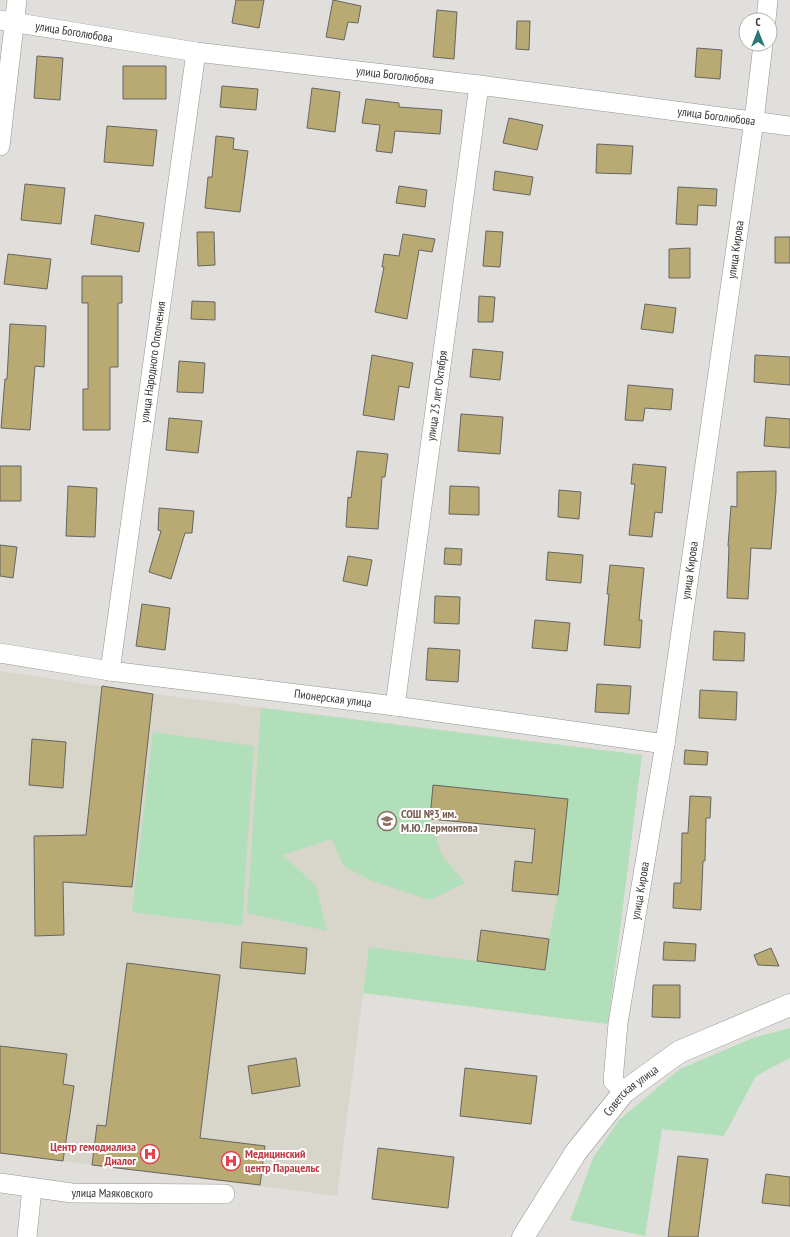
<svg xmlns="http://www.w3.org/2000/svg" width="790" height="1237" viewBox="0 0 790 1237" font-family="'PT Sans Narrow',sans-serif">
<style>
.built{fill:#d8d5ca}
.green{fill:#b1dfba}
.building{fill:#b9a972;stroke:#666562}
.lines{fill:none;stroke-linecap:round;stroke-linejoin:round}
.minor-casing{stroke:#949390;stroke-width:20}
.secondary-casing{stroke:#949390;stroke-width:23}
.minor{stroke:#fff;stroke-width:19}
.secondary{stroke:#fff;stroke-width:22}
.labels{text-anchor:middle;stroke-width:4;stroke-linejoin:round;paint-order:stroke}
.street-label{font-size:12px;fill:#363634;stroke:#fff}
.education-label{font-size:12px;font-weight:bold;fill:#785e54;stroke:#fff;text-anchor:start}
.health-label{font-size:12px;font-weight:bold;fill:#be3a42;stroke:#fff;text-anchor:end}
</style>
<rect width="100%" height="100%" fill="#e0dfdc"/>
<path class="built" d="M0,671l153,23 489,61 -34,269 -245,-31 -26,203 -337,-43z"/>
<path class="green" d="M261,708l381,47 -34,269 -245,-31 6,-46 176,23 4,-31 9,-44 9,-96 -134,-14 -3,34 11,35 24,29 -35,17 -60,-20 -27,-15 -11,-26 -49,16 33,31 11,45 -80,-18z
M153,732l101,14 -12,180 -110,-14z
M790,1028v30l-34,18 -32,60 -62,-7 -17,107 -75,-16 23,-62 26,-38 61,-51 73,-31z"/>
<path class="building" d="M236,0h28l-5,28 -27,-5z
M333,0l28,6 -3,17 -10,-1 -4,18 -18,-3z
M437,10l20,2 -3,47 -21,-2z
M517,21h13l-1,29 -13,-1z
M697,48l25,2 -2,29 -25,-2z
M37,56l26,2 -3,42 -26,-2z
M123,66h43v33h-43z
M222,86l36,3 -2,21 -36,-3z
M312,88l28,4 -5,40 -28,-4z
M366,99l33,4v4l43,3 -2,24 -45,-3 -3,22 -16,-2 4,-26 -18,-2z
M509,118l34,7 -6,25 -34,-7z
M107,126l50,4 -4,36 -49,-4z
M216,136l18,2 -1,11 15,2 -8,61 -35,-4 3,-31h4z
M597,144l36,2 -2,28 -35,-1z
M495,171l38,6 -3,18 -37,-5z
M25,184l40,4 -4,36 -40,-4z
M399,186l28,4 -2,17 -29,-4z
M678,187l39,2 -1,17 -18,-1 -1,20 -21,-1z
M95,215l49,8 -5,29 -48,-8z
M486,231l17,1 -3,35 -17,-1z
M197,232h17l1,33 -17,1z
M403,234l32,5 -3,13 -13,-2 -12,69 -32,-7 9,-45h-2l2,-13 15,2z
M775,237h15v26h-15z
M690,248v30h-21v-29z
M8,254l43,5 -4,30 -43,-5z
M82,276h40v27h-4v64h-8v63h-27v-41h5v-86h-6z
M479,296l16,1 -2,25h-15z
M192,301l23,1v18l-24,-1z
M645,304l31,4 -3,25 -32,-4z
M10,324l36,2 -2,41 -9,-1 -5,64 -29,-2 4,-49h2z
M473,349l30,3 -3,28 -30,-3z
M372,355l41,8 -4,25 -10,-2 -5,34 -31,-5z
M755,355l35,2v28l-36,-3z
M179,361l26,2 -2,30 -26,-1z
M628,385l45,4 -2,21 -26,-2 -2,13 -18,-1z
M461,414l42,3 -3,37 -42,-3z
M766,417l24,2v29l-26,-2z
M169,418l33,3 -4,32 -32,-3z
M357,451l31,3 -3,23h-3l-4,52 -32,-2 2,-30 3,1z
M633,464l33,3 -4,46 -7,-1 -3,25 -23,-2 6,-51h-4z
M0,466h21v35h-21z
M776,471v21l-5,57 -20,-1 -3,51 -21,-1 2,-52h-1l3,-40 6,1v-35z
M68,486l29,2 -2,49 -29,-1z
M450,486l29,1v28l-30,-1z
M559,490l22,2 -2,27 -21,-2z
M159,508l35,3 -2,22h-7l-14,46 -22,-7 12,-41 -3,-1z
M0,545l17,2 -4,31 -13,-2z
M445,548l17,1 -1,16 -17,-1z
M548,552l35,3 -2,28 -35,-3z
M348,556l24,4 -5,26 -24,-5z
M610,565l34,3 -5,52h3l-2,28 -36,-3 5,-51h-2z
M435,596l25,1 -1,27 -25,-1z
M142,604l28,4 -5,42 -29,-4z
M535,620l35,3 -3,28 -35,-3z
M714,631l31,2 -1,28 -31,-1z
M428,648l32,2 -2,32 -32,-2z
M597,684l34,2 -2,28 -34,-2z
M102,686l51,8 -21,193 -69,-5 1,53 -29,1 -1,-100 52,-1z
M700,690l37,2 -1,28 -37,-2z
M32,739l34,3 -3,46 -34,-3z
M685,750l23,2 -1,13 -23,-1z
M433,785l135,14 -10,96 -46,-4 3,-30 17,2 3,-34 -105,-10z
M690,796l21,1 -1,21h-4l-1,43h-2l-2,49 -28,-2 1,-25h7l1,-50h6z
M481,930l68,9 -4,31 -68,-9z
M242,942l65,6 -2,26 -65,-6z
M664,942l32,2 -1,17 -32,-1z
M771,948l8,18 -21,-1 -4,-10z
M127,963l93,12 -20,163 65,8 -5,39 -168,-20 5,-40 9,1z
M653,985h27v33l-28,-1z
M0,1046l67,8 -4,30 11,2 -11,75 -63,-8z
M296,1058l4,28 -48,8 -4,-28z
M465,1068l72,8 -6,48 -71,-8z
M378,1148l76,9 -6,51 -76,-9z
M678,1156l30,3 -10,78h-30z
M766,1174l24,3v29l-28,-3z"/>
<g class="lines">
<g class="minor-casing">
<g id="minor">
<path id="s1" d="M0,20l196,32 283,33 311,41"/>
<path d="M766,20l2,-20"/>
<path d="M0,146l17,-146"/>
<path id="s2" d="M0,653l110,18 285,35 270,38"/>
<path id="s3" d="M110,671l86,-619"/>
<path id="s4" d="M395,706l84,-621"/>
<path id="s5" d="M624,1092l-11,-11 5,-58 47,-279 89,-623 9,-77"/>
<path id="s6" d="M0,1183l72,10 153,1"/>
<path d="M27,1237l5,-49"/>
</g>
</g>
<g class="secondary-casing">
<g id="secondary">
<path id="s7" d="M523,1237l53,-85 48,-60 55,-40 111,-47"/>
</g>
</g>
<use href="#minor" class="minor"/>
<use href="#secondary" class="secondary"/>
</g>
<defs>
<g id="school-ring" transform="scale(1)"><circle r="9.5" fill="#fff" stroke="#8d6e63" stroke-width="1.5"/><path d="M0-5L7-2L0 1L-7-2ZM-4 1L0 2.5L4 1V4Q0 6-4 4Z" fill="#8d6e63"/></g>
<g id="hospital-ring" transform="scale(1)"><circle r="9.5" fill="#fff" stroke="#e0444e" stroke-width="1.5"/><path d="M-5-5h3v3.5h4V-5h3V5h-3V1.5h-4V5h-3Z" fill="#e0444e"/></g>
</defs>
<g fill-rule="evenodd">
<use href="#school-ring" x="387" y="821"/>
<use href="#hospital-ring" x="150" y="1154"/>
<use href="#hospital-ring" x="231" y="1161"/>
</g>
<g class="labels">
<g class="street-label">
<text dy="4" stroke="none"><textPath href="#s1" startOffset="75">улица Боголюбова</textPath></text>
<text dy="4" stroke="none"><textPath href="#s1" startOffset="399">улица Боголюбова</textPath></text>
<text dy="4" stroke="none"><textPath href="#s1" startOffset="723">улица Боголюбова</textPath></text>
<text dy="4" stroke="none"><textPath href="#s5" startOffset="856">улица Кирова</textPath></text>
<text dy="4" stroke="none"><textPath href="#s3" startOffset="312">улица Народного Ополчения</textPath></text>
<text dy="4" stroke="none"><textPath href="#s4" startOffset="313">улица 25 лет Октября</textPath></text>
<text dy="4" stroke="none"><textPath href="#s5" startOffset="532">улица Кирова</textPath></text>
<text dy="4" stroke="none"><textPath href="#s2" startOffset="336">Пионерская улица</textPath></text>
<text dy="4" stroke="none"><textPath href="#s5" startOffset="208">улица Кирова</textPath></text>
<text dy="4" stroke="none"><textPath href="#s7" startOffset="183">Советская улица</textPath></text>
<text dy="4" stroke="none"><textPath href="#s6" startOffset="113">улица Маяковского</textPath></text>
</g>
<g class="education-label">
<text x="401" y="818">СОШ №3 им.<tspan x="401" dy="14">М.Ю. Лермонтова</tspan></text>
</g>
<g class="health-label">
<text x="136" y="1151">Центр гемодиализа<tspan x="136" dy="14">Диалог</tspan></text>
<text x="245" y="1158" text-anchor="start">Медицинский<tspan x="245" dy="14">центр Парацельс</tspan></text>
</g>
</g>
<g transform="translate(758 32)"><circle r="19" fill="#ffffff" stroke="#afafae"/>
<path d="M0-3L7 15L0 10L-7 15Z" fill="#2d7779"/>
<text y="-6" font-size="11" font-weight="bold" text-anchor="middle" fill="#363634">С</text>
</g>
</svg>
